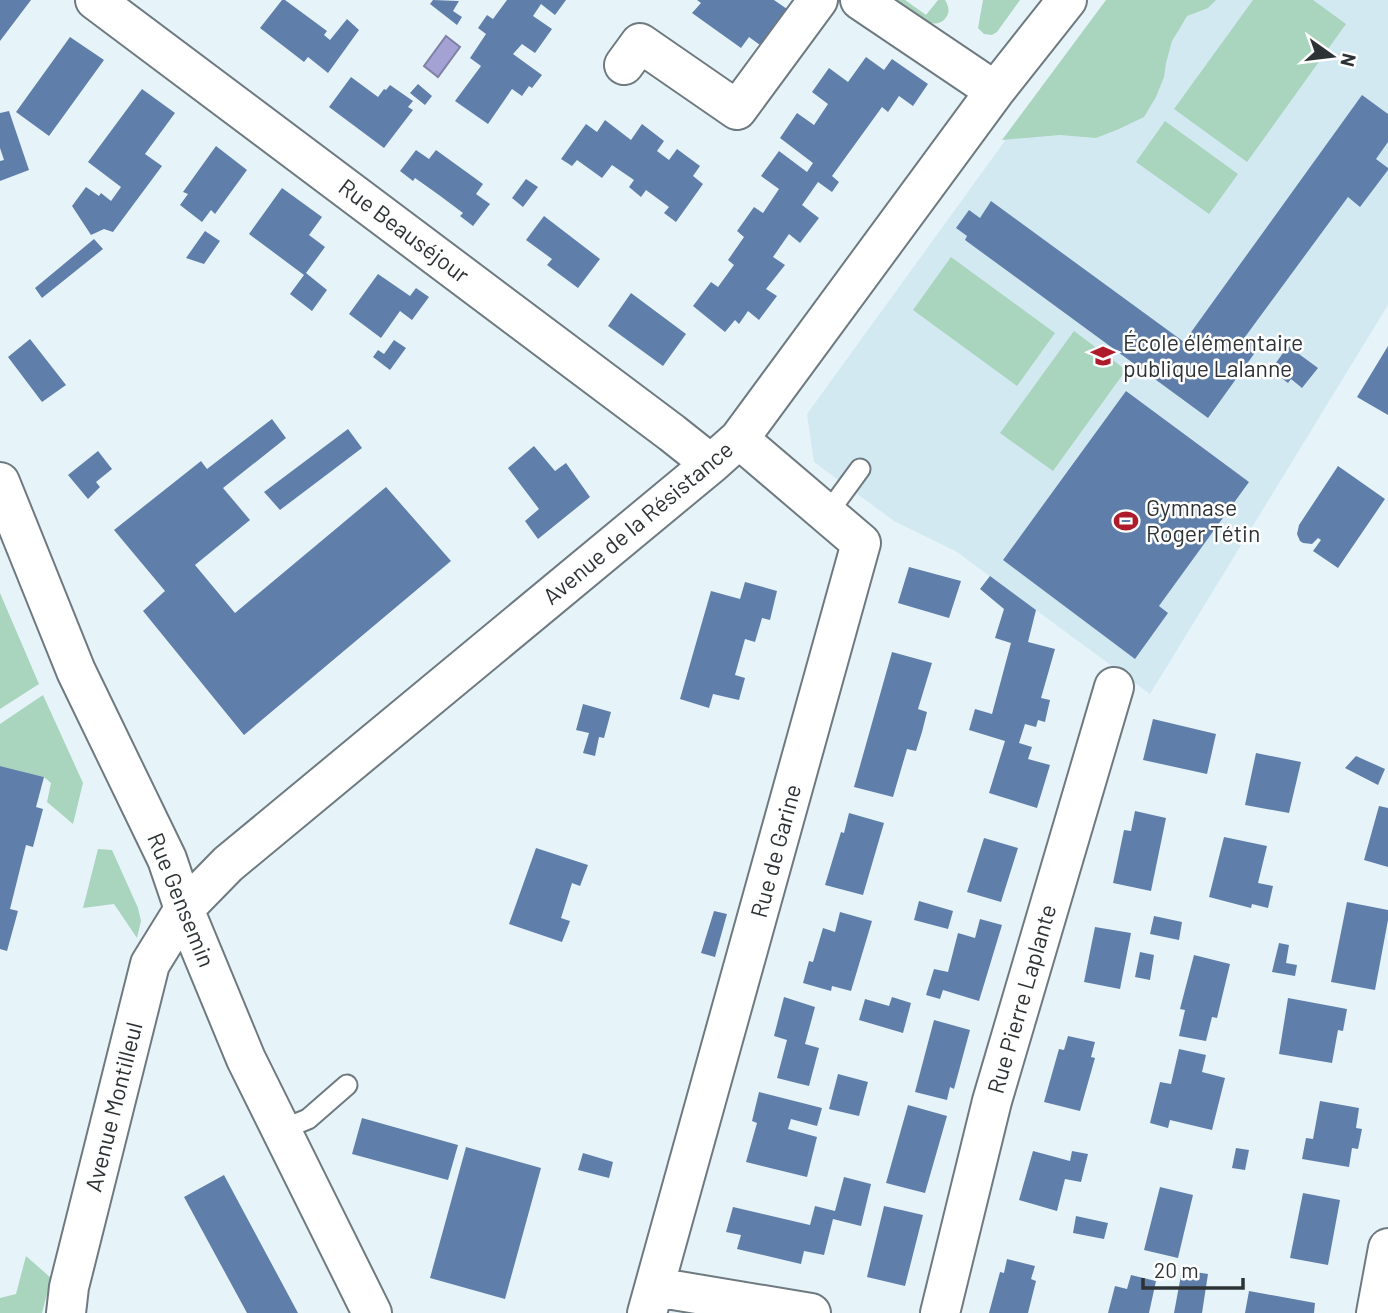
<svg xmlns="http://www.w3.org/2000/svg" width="1388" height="1313" viewBox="0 0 1388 1313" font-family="Barlow,sans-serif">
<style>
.built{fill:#d3e9f2}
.green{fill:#a9d4bd}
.water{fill:#a4a1d5;stroke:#8080a5;stroke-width:2}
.building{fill:#5f7faa}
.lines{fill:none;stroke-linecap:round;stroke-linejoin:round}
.service-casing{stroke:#6e7a7f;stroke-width:23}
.minor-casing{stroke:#6e7a7f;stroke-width:42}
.service{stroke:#fff;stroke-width:19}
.minor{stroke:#fff;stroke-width:38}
.labels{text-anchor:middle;stroke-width:5;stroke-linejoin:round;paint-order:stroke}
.street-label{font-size:23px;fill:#2d3335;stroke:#fefefe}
.poi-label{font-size:23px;fill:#2d3335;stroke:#fefefe;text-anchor:start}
</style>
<rect width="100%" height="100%" fill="#e6f4fa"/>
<path class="built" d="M1107,0h281v305l-238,389 -193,-142 -63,-31 -80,-59 -7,-48z"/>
<path class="green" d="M893,0h12l21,15 12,-15h7c3,5 5,10 2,16 -12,21 -42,-8 -54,-16z
M983,0h37l-23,32 -5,3 -8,-1 -6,-6z
M1106,0h110l-8,8 -21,8 -7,12 -8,13 -6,22 -2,14 -8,20 -12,20 -25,12 -23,9 -36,-3 -58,5z
M1253,0h60l33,24 -99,138 -73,-53z
M1165,121l73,53 -29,40 -73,-52z
M951,257l104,76 -38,53 -104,-76z
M1074,331l52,39 -73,101 -53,-38z
M0,593l39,91 -39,25z
M43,695l40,88 -10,41 -26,-22 4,-19 -7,-6 -44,-11v-42z
M98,849l14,1 26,58 3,13 -4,17 -23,-34 -31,4z
M26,1256l25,22 -9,35h-42v-15l16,-4z"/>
<path class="water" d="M446,36l14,11 -22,30 -14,-11z"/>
<path class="building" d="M0,0h31l-31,41z
M282,0h3l42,31 -3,4 6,5 17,-21 12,11 -31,43 -20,-16 -4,5 -44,-34z
M433,0l26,1 -6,10 9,6 -5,8 -27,-21z
M507,0h59l-11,15 -14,-11 -8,12 19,13 -17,24 -13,-9 -9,10 29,21 -10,13 -3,-2 -7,10 -10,-7 -24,35 -33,-23 26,-35 -11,-8 16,-24 -8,-6 9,-13 6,4z
M697,0h77l13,9 -27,36 -11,-8 -8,11 -49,-35 9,-10z
M70,37l34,23 -55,76 -33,-24z
M866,57l18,13 8,-11 36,25 -15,22 -14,-10 -11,16 -6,-5 -50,69 7,6 -7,10 -14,-10 -16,23 17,13 -19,25 -11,-9 -16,23 12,8 -19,24 11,7 -18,24 -11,-9 -9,13 -4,-4 -10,12 -32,-26 18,-24 7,5 16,-22 -6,-5 16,-23 -7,-6 17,-24 9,6 16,-24 -18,-13 18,-25 28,21 6,-9 -33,-25 17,-25 17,12 14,-21 -16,-12 17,-24 19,14z
M351,77l27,20 6,-8 2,1 4,-5 23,16 -5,6 5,3 -29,38 -55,-41z
M418,84l14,12 -7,9 -15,-12z
M142,89l33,24 -30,41 17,12 -49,66 -9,-3 -13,6 -19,-29 14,-19 13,9 2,-3 10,8 10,-14 -33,-25z
M1362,95l26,19v28l-12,17 12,9v2l-28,37 -12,-10 -103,140 14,10 -51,71 -243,-178 2,-4 -11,-8 13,-18 11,8 11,-17 193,141z
M9,111l20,59 -29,11v-20l4,-1 -4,-12v-35z
M605,120l26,20 11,-16 22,17 -7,10 12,9 8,-11 23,17 -7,10 10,8 -27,38 -12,-9 5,-6 -23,-17 -5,7 -12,-10 5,-7 -22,-15 -10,13 -25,-18 -5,6 -11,-7 25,-35 11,8z
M216,146l31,24 -32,44 -4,-4 -9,12 -22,-17 8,-11 -5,-2z
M416,150l13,9 7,-9 47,34 -7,10 14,10 -17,22 -13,-10 3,-3 -24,-18 -24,-17 -2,3 -13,-10z
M526,179l12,8 -15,20 -11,-9z
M282,188l40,29 -13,18 16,12 -19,26 21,17 -15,21 -22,-17 14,-19 -55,-41z
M544,216l56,43 -22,29 -31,-23 5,-6 -26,-19z
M205,231l15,10 -16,23 -18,-6z
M94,239l9,10 -61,49 -7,-10z
M378,274l32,22 6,-8 13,9 -17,23 -12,-9 -19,27 -32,-24z
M631,293l55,41 -23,32 -55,-40z
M30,339l36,46 -24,17 -34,-45z
M394,340l12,8 -16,22 -17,-13 5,-7 6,4z
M1288,346l30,22 -16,20 -11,-9 -3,4 -13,-10 2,-4 -4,-2z
M1388,346v69l-31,-18z
M1126,391l123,91 -90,124 9,7 -33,46 -132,-99z
M272,419l14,19 -63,50 27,32 -55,45 40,48 151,-126 65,74 -207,174 -101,-124 22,-20 -51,-61 87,-69 6,8z
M348,429l14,19 -82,62 -16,-18z
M534,446l21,25 11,-8 24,34 -52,42 -13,-18 14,-12 -31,-41z
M98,451l14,18 -16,13 4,5 -12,12 -20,-24z
M1338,466l47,33 -47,69 -25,-17 8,-11 -3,-2 -6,6 -9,-1 -3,-2 -3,-7 2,-9z
M909,567l52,14 -12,37 -51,-15z
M990,576l46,34 -8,32 27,7 -14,49 9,2 -5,22 -7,-2 -2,7 -11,-3 -6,19 13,4 -4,12 22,6 -13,43 -48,-15 16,-52 -36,-11 6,-21 17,5 19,-71 -16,-5 9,-29 -24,-20z
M745,582l32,9 -7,29 -8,-2 -7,24 -10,-3 -10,36 10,3 -6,22 -26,-6 -4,14 -29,-9 31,-108 29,8z
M892,652l40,11 -14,46 9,3 -5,20 -6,19 -9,-2 -14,48 -39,-10z
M583,704l28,8 -7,26 -5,-1 -4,19 -12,-3 6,-20 -13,-3z
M1153,719l63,15 -9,40 -64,-14z
M1256,753l45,9 -12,51 -44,-8z
M1356,756l29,13 -7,16 -33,-17z
M0,766l44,11 -8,30 7,2 -10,38 -7,-2 -16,64 8,2 -11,40 -7,-2z
M1379,806l9,2v59l-24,-7z
M1135,811l31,7 -15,73 -38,-8 11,-53 7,1z
M849,813l35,10 -21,72 -38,-10 16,-53 3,1z
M1224,837l43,9 -9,37 15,3 -5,22 -16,-4 -1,4 -42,-11z
M984,838l34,10 -17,54 -34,-10z
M536,848l52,17 -8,21 -8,-3 -11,35 9,3 -8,21 -53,-18z
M919,901l34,10 -5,18 -34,-9z
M1347,902l41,8v10l-13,70 -44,-8z
M714,911l13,3 -12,43 -14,-4z
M840,912l32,9 -21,70 -19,-5 -1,5 -28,-8 6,-22 4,1 10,-34 12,4z
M1154,916l28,6 -3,18 -29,-6z
M980,919l22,6 -23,76 -36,-11 -3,9 -14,-4 8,-26 14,3 10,-39 17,5z
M1095,927l36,6 -11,56 -36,-7z
M1279,943l10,2 -3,18 11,2 -2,11 -23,-4z
M1140,952l14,3 -4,25 -15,-3z
M1194,955l36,9 -13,54 -5,-1 -6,24 -27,-5 6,-26 -5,-1z
M784,997l31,10 -10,37 14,4 -10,38 -32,-8 10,-38 -13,-4z
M892,997l19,6 -8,30 -44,-13 6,-21 24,7z
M1288,998l59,11 -4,22 -5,-1 -6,33 -53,-9z
M934,1020l36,10 -16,59 -4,-2 -3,13 -32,-8z
M1068,1036l27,6 -4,15 4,1 -15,53 -36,-9 15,-53 5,1z
M1179,1049l27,6 -4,17 23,6 -13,52 -42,-10 -2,8 -18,-5 10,-41 11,2z
M838,1074l30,8 -9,34 -30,-7z
M759,1092l63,16 -5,18 -26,-7 -3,10 29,8 -10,40 -61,-15 11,-39 -5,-2z
M1320,1101l39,7 -3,20 6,1 -4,20 -6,-1 -3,19 -47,-8 4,-21 7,1z
M908,1105l39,11 -22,77 -39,-10z
M362,1118l96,27 -10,35 -96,-26z
M466,1147l75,21 -36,131 -75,-21z
M1236,1148l13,2 -4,20 -13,-2z
M1033,1151l37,10 2,-10 16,3 -7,28 -16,-3 -8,32 -38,-11z
M583,1153l30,9 -4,16 -31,-8z
M224,1175l74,138h-51l-63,-116z
M844,1177l27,7 -10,42 -28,-7 -9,36 -20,-4 -3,13 -64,-15 4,-14 -15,-3 7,-25 77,18 5,-19 20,5z
M1160,1187l33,8 -15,63 -34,-8z
M1303,1193l37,7 -12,65 -38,-7z
M884,1206l39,9 -18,71 -38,-9z
M1076,1216l32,7 -4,16 -31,-6z
M1007,1259l28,7 -4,13 5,2 -8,32h-39l11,-41 4,1z
M1182,1270l26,4 -6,39h-28z
M1131,1275l25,6 -7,32h-41l7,-27 12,3z
M1249,1291l66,12 -1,10h-69z"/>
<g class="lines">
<g class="service-casing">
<path id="service" d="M827,514l33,-45
M281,1130l27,-11 39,-34"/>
</g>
<g class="minor-casing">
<path id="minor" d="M95,0l577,433 39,31
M860,0l135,91
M624,65l16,-22 97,67 81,-110
M0,482l76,189 91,188 17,50 62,150 126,254
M655,1287l156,26
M66,1313l3,-26 81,-323 34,-55 44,-45 483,-400 28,-25 256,-348 72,-91
M647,1313l214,-770 -122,-104
M940,1313l52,-212 122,-414
M1376,1313l12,-65"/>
</g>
<use href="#service" class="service"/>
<use href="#minor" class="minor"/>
</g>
<defs>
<g id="school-bare" transform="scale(1.89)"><path d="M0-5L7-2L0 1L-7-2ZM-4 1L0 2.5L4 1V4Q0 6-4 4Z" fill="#ae1b2b" stroke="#fefefe" stroke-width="2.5" paint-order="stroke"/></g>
<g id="stadium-bare" transform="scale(1.89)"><path d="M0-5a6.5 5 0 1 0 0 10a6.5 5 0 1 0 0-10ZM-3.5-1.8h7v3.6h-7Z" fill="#ae1b2b" stroke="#fefefe" stroke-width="2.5" paint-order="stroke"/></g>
</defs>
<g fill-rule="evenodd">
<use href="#school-bare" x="1103" y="356"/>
<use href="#stadium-bare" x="1126" y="521"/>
</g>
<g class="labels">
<g class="street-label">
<text transform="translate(404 231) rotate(37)" y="8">Rue Beauséjour</text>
<text transform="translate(638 523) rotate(-40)" y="8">Avenue de la Résistance</text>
<text transform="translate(776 851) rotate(-75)" y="8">Rue de Garine</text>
<text transform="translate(181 900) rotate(68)" y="8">Rue Gensemin</text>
<text transform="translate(1022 999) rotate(-74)" y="8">Rue Pierre Laplante</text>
<text transform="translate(114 1107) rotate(-76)" y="8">Avenue Montilleul</text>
</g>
<g class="poi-label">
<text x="1123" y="351">École élémentaire<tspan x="1123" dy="26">publique Lalanne</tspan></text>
<text x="1146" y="516">Gymnase<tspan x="1146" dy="26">Roger Tétin</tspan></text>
</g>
</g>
<g transform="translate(1332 56) rotate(104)" stroke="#fefefe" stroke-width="5" paint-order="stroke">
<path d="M0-5L12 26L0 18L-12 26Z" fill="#2d3335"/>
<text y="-10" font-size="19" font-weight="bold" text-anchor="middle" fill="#2d3335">N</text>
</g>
<path d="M1143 1278v10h100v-10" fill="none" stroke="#2d3335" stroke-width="3.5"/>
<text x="1154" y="1278" font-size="21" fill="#2d3335" stroke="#fefefe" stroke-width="5" paint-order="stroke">20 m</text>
</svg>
